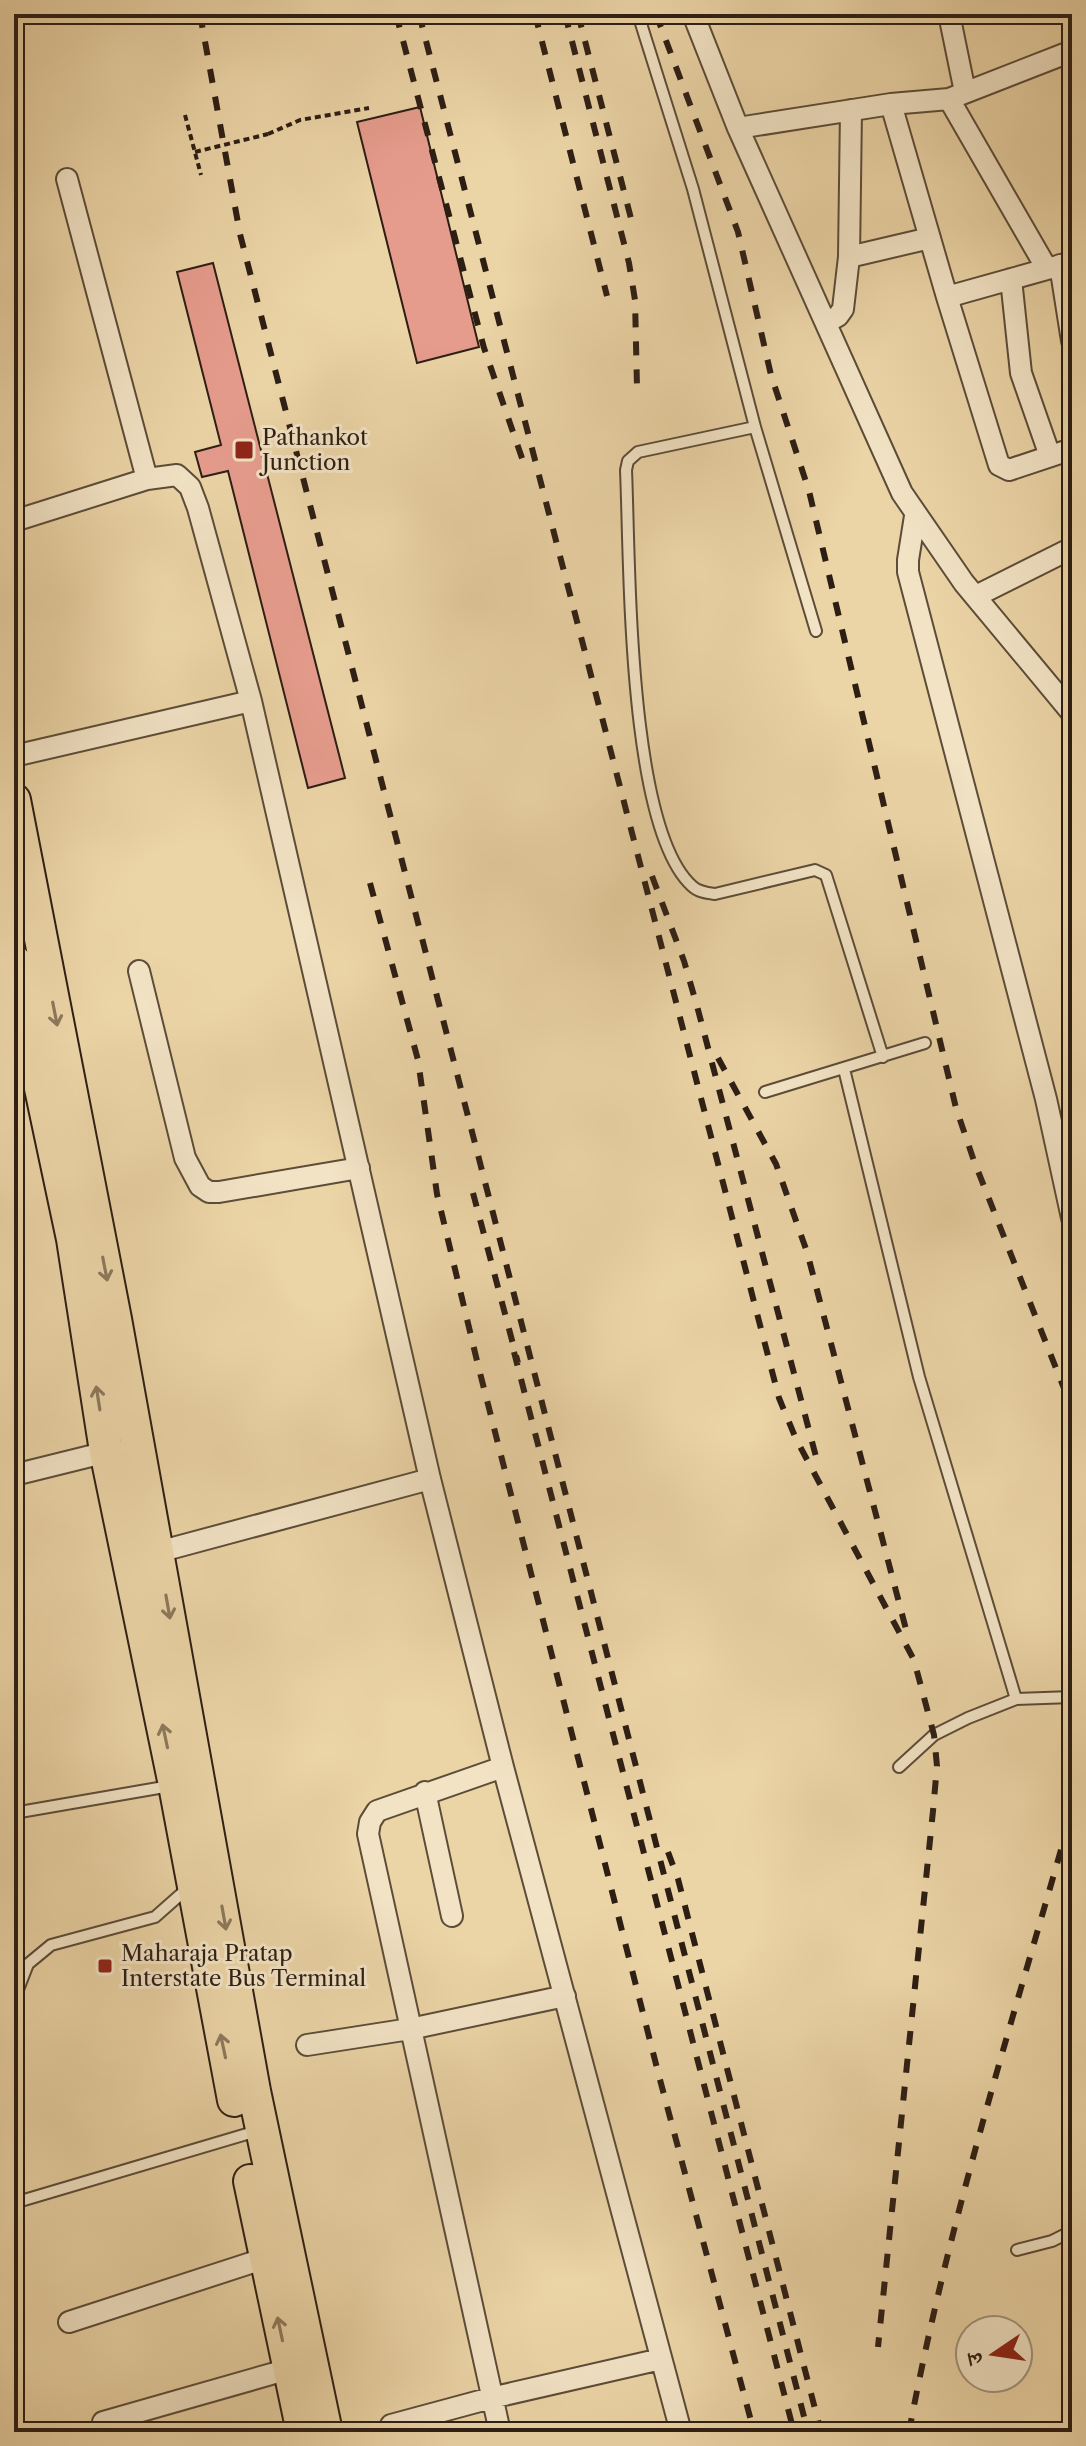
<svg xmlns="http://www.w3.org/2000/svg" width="1086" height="2446" viewBox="0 0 1086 2446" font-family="'Libre Caslon Text','Noto Serif Devanagari',serif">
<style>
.building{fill:#e69c8d;stroke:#2d1e14;stroke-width:2}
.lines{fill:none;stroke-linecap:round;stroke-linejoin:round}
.lane-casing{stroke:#5c4c38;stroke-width:14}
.street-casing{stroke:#5c4c38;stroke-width:24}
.primary-casing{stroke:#2d1e14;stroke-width:36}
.path{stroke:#2d1e14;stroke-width:4;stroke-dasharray:6 4;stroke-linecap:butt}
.lane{stroke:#f2e3c5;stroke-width:10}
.street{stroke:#f2e3c5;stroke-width:20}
.primary{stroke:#ebd4a6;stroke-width:32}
.rail{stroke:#2d1e14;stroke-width:6;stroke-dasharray:14 14;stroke-linecap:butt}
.path-bridge{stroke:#2d1e14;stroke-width:4;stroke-dasharray:6 4;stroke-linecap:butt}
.oneway{stroke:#8c795d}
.poi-dot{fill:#8f2418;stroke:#f2e3c5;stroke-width:3}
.labels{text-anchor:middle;stroke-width:6;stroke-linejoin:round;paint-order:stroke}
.poi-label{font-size:22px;fill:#2d1e14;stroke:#f2e3c5;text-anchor:start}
</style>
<rect width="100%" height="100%" fill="#ebd4a6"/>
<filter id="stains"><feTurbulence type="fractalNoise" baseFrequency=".0025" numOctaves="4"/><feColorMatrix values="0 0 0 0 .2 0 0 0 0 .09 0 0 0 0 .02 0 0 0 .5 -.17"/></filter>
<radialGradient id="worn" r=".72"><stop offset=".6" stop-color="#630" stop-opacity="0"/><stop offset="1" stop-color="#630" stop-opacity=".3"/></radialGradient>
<path class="building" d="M420,107l59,240 -62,16 -60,-241z
M213,263l132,515 -37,10 -80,-317 -26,6 -7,-25 26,-7 -44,-173z"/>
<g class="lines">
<g class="lane-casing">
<path id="lane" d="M638,14l55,175 62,238 61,204
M755,427l-117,25 -10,9 -2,9c4,90 1,357 66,416 6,6 15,7 23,8l100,-24 11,5 57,182
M844,1069l75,308 97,322
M765,1092l160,-49
M899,1767l35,-32 34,-17 48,-19 56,-2
M14,1813l156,-27
M14,2000l14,-36 23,-19 104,-28 34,-30
M14,2203l243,-72
M1017,2250l35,-9 20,-10"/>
</g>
<g class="street-casing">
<path id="street" d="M693,14l45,114 164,365 62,90 108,130
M949,14l16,78
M949,99l98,170
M891,104l56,193 52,168 10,5 63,-21
M738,128l153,-24 58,-5 123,-48
M67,179l80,300
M849,257l81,-19
M1060,265l12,76
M1011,279l10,94 29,83
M947,297l125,-35
M827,322l11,-6 5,-7 6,-52 2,-147
M915,516l-7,44v12l138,527 26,119
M14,521l133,-42 30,-4 13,12 8,21 53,193 179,778 73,288 178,665
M976,596l96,-48
M14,756l237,-55
M139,971l46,187 15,28 9,6h10l140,-24
M14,1475l101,-25
M158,1552l272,-73
M425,1792l27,124
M307,2045l103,-16 155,-33
M69,2322l197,-64
M103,2422l186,-53
M391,2425l100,-27 170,-39
M500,2432l-132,-598 2,-12 7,-11 126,-44"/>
</g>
<g class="primary-casing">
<path id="primary" d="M14,800l101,519 139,772 72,341
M14,961l59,278 33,212 69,334 59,315
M250,2181l53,251"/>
</g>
<path class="path" d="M185,115l16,60
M268,134l32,-14 69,-12"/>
<use href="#lane" class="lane"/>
<use href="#street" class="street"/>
<use href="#primary" class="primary"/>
<path class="rail" d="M200,14l40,220 568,2198
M396,14l88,334 39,113
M419,14l360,1384 17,41 118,221 20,75 3,31 -4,45 -55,536
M535,14l72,282
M565,14l64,249 6,37 2,87
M578,14l56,216
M656,14l82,218 33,143 38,116 147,617 18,53 91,230 7,25
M652,876l32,85 13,45 122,462
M370,883l48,177 19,134 41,171 181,711 95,356
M718,1058l58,106 31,88 100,381
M473,1193l45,170
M514,1352l280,1080
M668,1852l10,27 143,553
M909,2432c39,-210 105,-415 163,-621"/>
<path class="path-bridge" d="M195,152l73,-18"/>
</g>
<defs><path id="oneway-shaft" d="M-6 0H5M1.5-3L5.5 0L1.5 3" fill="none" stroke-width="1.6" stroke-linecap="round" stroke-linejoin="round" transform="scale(2)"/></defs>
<g class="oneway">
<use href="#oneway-shaft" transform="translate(55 1014) rotate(79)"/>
<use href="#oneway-shaft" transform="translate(105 1269) rotate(79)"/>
<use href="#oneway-shaft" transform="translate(98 1398) rotate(-99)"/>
<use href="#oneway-shaft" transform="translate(168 1607) rotate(80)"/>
<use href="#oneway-shaft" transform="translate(165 1736) rotate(-102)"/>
<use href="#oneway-shaft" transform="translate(224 1918) rotate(80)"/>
<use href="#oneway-shaft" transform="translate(223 2046) rotate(-102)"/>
<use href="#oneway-shaft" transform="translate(280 2329) rotate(-102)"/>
</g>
<g class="poi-dot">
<rect x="234" y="440" width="20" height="20" rx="4"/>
<rect x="97" y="1958" width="16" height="16" rx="4"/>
</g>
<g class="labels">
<g class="poi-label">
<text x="262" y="445">Pathankot<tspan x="262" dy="25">Junction</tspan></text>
<text x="121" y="1961">Maharaja Pratap<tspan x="121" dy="25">Interstate Bus Terminal</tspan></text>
</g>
</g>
<rect width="1086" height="2446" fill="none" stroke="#ebd4a6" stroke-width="48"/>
<rect x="16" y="16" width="1054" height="2414" fill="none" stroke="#2d1e14" stroke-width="4"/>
<rect x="24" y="24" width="1038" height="2398" fill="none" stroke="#2d1e14" stroke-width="2"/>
<g transform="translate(994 2354) rotate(257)"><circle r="38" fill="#f2e3c5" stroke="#a3947e" stroke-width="2"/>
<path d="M0-6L14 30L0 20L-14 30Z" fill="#8f2418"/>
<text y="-12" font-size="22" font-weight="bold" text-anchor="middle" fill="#2d1e14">उ</text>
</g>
<rect width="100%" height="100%" filter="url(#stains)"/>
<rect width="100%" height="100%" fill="url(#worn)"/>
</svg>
